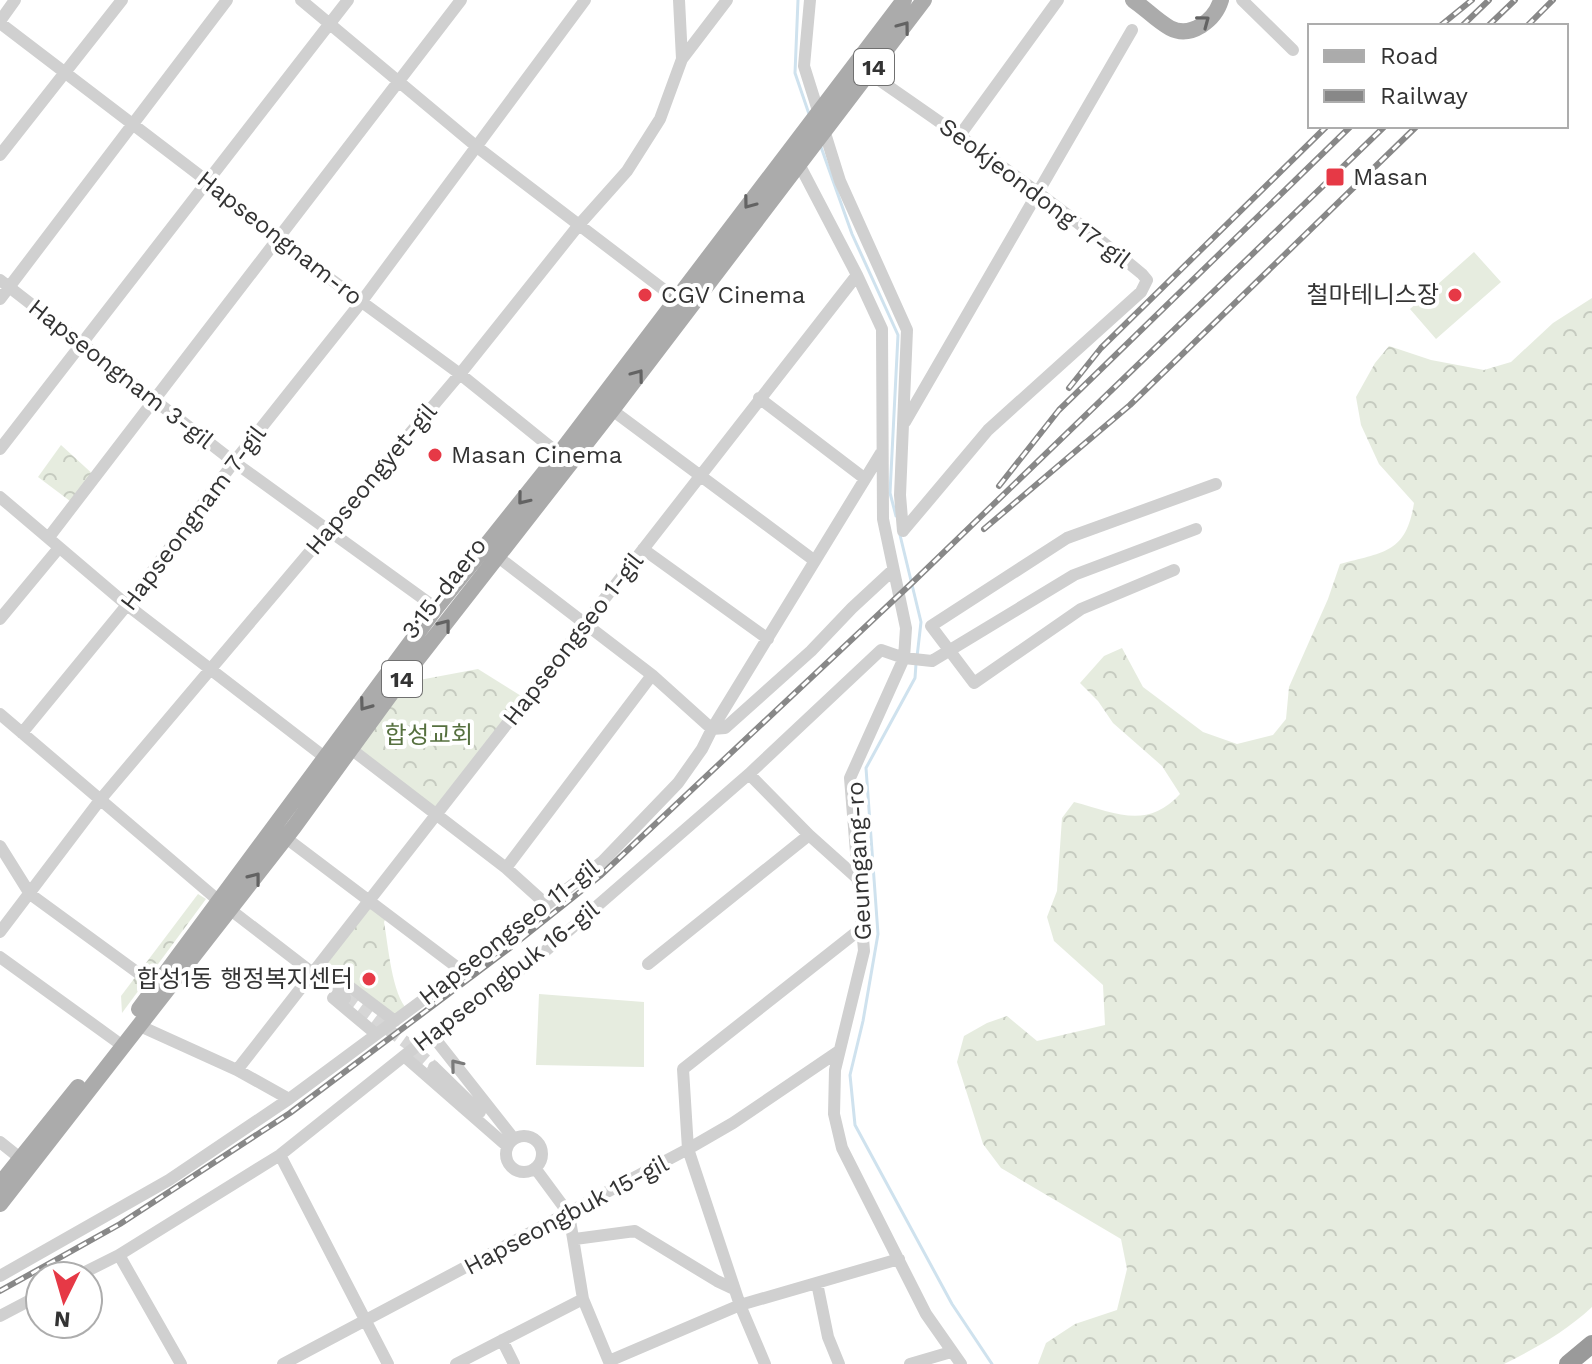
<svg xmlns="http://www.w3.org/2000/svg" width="1592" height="1364" viewBox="0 0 1592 1364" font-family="'Work Sans','Noto Sans KR',sans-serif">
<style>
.forest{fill:url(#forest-crowns)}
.garden{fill:#e6ecdf}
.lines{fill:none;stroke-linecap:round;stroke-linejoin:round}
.stream{stroke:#cfe2ee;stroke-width:3}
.minor-tunnel{stroke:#d6d6d6;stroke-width:12;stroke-dasharray:12 6;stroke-linecap:butt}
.minor{stroke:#d0d0d0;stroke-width:12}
.major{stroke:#ababab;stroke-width:16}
.highway{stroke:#9a9a9a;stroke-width:18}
.rail-casing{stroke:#888;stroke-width:6}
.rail{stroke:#fff;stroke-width:3;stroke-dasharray:9;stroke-linecap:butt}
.oneway{stroke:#636363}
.oneway2{stroke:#7a7a7a}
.poi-dot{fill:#e63946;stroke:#fff;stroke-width:3}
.labels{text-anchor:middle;stroke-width:8;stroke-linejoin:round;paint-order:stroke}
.shield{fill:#fff;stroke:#707070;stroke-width:2}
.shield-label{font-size:22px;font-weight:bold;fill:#333}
.poi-label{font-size:24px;fill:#333;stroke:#fff;text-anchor:start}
.street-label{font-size:24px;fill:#333;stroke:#fff}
.park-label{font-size:24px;fill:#56703f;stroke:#fff}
</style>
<defs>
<pattern id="forest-crowns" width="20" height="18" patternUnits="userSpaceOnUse" patternTransform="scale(2)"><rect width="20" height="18" fill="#e6ecdf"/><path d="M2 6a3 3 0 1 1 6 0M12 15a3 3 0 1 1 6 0" fill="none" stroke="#c6cbc0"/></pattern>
</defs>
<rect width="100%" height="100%" fill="#fff"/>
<path class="forest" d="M1592,298v1009c-27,25 -56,41 -88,57h-466l8,-21 29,-19 42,-14 10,-41 -6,-30 -120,-71 -18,-24 -26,-82 7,-26 23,-13 20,-7 30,25 68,-16 -2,-40 -49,-44 -7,-24 10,-26 5,-73 12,-16c42,11 73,28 106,-8l-18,-28 -49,-43 -15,-22 -18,-18 24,-27 18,-8 21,39 60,45 34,12 36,-9 13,-16 3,-32 39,-88 12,-35c43,-12 66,-10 74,-61l-35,-39 -18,-39 -5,-28 19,-34 14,-17 42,14 53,10 27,-8 42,-39z
M61,445l35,32 -22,27 -36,-27z
M478,669l48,30 -89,115 -86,-65 47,-65z
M198,894l8,5 -84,114 -1,-17z
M371,901l17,13 -4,8c4,22 8,74 24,88l-13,11 -57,-43 -23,-4z"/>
<path class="garden" d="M1474,252l27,30 -65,57 -26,-30z
M539,994l105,8v65l-108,-2z"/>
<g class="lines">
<path class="stream" d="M798,0l-3,73 14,41
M821,147l31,87 46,101 -8,158 6,23
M900,535l21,87 -4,35
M916,664l-1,14 -49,90 12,166 -15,87 -13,54 5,50 97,179 40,60"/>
<path class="minor-tunnel" d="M345,998l63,46 26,23"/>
<path class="minor" d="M301,0l176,147 199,152
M810,0l-6,66 36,115 67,149 -7,165 3,36
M1242,0l51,50
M0,21l15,-21
M0,23l207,158 69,58 184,135 99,80
M682,59l45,-59
M869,73c93,64 186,129 273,201l5,6 -6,12 -153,138 -85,101
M960,135l98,-135
M0,155l122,-155
M799,164l58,111 25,54 1,190 23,109 -2,30 -54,120 14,173 -29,119 -1,44 8,34 84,166 35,50
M0,280l234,182 202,146
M0,299l227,-299
M759,398l105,80
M612,410l203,151
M905,422l227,-392
M0,449l348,-449
M0,497l127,108 200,154
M49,537l412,-537
M643,549l125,90
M498,557l154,118 60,54 13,-1 86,-77 41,-43 41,-38
M1174,570l-93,39 -107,74 -43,-57 136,-88 149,-54
M0,619l58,-70
M0,714l219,187 126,97
M22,733l105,-128 107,-143 128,-161 223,-301
M351,749l155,119 41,37
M749,774l60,61 48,43
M286,838l176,133
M0,846l30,48 126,92
M506,868l146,-193
M0,932l100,-132 360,-426 118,-148 49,-55 33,-52 22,-60 -3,-59
M0,957l116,84
M648,964l161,-129
M318,977l7,-4 13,5 57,43
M333,998l43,36
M140,1026l97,44 52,29
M432,1035l82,104
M404,1056l103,90
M434,1067l46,45
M237,1070l620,-795
M506 1154a18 18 0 1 1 36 0a18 18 0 1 1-36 0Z
M0,1142l20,16
M280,1155l108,209
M535,1168l34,46 14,85 27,65
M575,1239l60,-8 82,50 17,8
M119,1255l62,109
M0,1276l169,-96 120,-81 173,-128 141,-110 75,-78 24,-34 10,-20 169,-276
M77,1276l42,-21 161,-100 134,-107 129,-95 206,-179 132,-124 23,8 28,3 142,-86 122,-46
M817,1283l11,54 11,27
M0,1316l40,-21
M502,1340l12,24
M609,1361l131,-56 159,-46
M283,1364l405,-215 45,-26 106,-72
M456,1364l127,-65
M765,1364l-25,-59 -52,-156 -5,-80 180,-142
M910,1364l41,-12"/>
<path class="major" d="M1133,0c12,8 24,21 37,28 21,11 45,-8 51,-28
M139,1009l297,-401 123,-154 345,-454
M0,1184l78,-97
M0,1204l294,-377 104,-143 214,-274 312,-410"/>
<path class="highway" d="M1568,1364l24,-20"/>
<g class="rail-casing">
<path id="rail" d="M1440,26l32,-26
M1462,26l27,-26
M1488,26l27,-26
M1527,26l26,-26
M1069,388l32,-40 226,-222
M999,486l60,-76 292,-284
M984,529l146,-124 287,-279
M0,1291l120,-67 170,-111 221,-166 89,-71 313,-294 472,-456"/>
</g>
<use href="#rail" class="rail"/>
</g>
<defs><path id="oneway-chevron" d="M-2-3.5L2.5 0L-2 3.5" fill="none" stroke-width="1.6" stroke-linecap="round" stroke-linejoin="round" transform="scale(2)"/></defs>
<g class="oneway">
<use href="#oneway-chevron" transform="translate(1204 21) rotate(-37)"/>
<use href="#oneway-chevron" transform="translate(904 27) rotate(-53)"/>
<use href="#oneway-chevron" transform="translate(749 203) rotate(127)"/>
<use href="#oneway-chevron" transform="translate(638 375) rotate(-53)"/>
<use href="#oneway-chevron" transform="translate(523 499) rotate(129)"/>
<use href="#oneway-chevron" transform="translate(445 625) rotate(-52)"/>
<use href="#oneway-chevron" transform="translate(365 705) rotate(126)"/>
<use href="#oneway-chevron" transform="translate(255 878) rotate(-52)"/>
</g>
<use class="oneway2" href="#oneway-chevron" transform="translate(456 1065) rotate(-129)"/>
<g class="poi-dot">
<rect x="1325" y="167" width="20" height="20" rx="4"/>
<circle cx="645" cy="295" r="8"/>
<circle cx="1455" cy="295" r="8"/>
<circle cx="435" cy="455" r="8"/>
<circle cx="369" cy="979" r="8"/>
</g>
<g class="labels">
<g class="shield">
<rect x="854" y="49" width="40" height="36" rx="6"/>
<rect x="382" y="661" width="40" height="36" rx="6"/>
</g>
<g class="shield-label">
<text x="874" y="75">14</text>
<text x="402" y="687">14</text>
</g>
<g class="poi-label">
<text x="1353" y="185">Masan</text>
<text x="661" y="303">CGV Cinema</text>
<text x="1439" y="303" text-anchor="end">철마테니스장</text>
<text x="451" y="463">Masan Cinema</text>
<text x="353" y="987" text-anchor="end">합성1동 행정복지센터</text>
</g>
<g class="street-label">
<text transform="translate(1035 193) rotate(37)" y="8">Seokjeondong 17-gil</text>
<text transform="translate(280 238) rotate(38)" y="8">Hapseongnam-ro</text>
<text transform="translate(121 374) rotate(38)" y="8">Hapseongnam 3-gil</text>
<text transform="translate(371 479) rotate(-50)" y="8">Hapseongyet-gil</text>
<text transform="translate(193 518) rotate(-53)" y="8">Hapseongnam 7-gil</text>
<text transform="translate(444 588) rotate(-52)" y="8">3·15-daero</text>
<text transform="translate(573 639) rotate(-52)" y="8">Hapseongseo 1-gil</text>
<text transform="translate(859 861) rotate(-93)" y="8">Geumgang-ro</text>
<text transform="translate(509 932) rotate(-38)" y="8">Hapseongseo 11-gil</text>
<text transform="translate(506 976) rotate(-38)" y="8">Hapseongbuk 16-gil</text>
<text transform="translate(566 1215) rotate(-28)" y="8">Hapseongbuk 15-gil</text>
</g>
<g class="park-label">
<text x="429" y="743">합성교회</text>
</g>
</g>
<rect x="1308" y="24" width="260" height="104" fill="#ffffff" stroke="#adadad" stroke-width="2"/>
<rect x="1324" y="50" width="40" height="12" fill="#ababab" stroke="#adadad" stroke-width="2"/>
<text x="1380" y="64" font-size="24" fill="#333333">Road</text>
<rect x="1324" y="90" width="40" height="12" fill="#888888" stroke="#adadad" stroke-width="2"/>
<text x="1380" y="104" font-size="24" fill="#333333">Railway</text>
<g transform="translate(64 1300) rotate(185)"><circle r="38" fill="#ffffff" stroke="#adadad" stroke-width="2"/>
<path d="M0-6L14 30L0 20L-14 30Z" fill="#e63946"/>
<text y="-12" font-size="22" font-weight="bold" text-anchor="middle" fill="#333333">N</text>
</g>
</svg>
